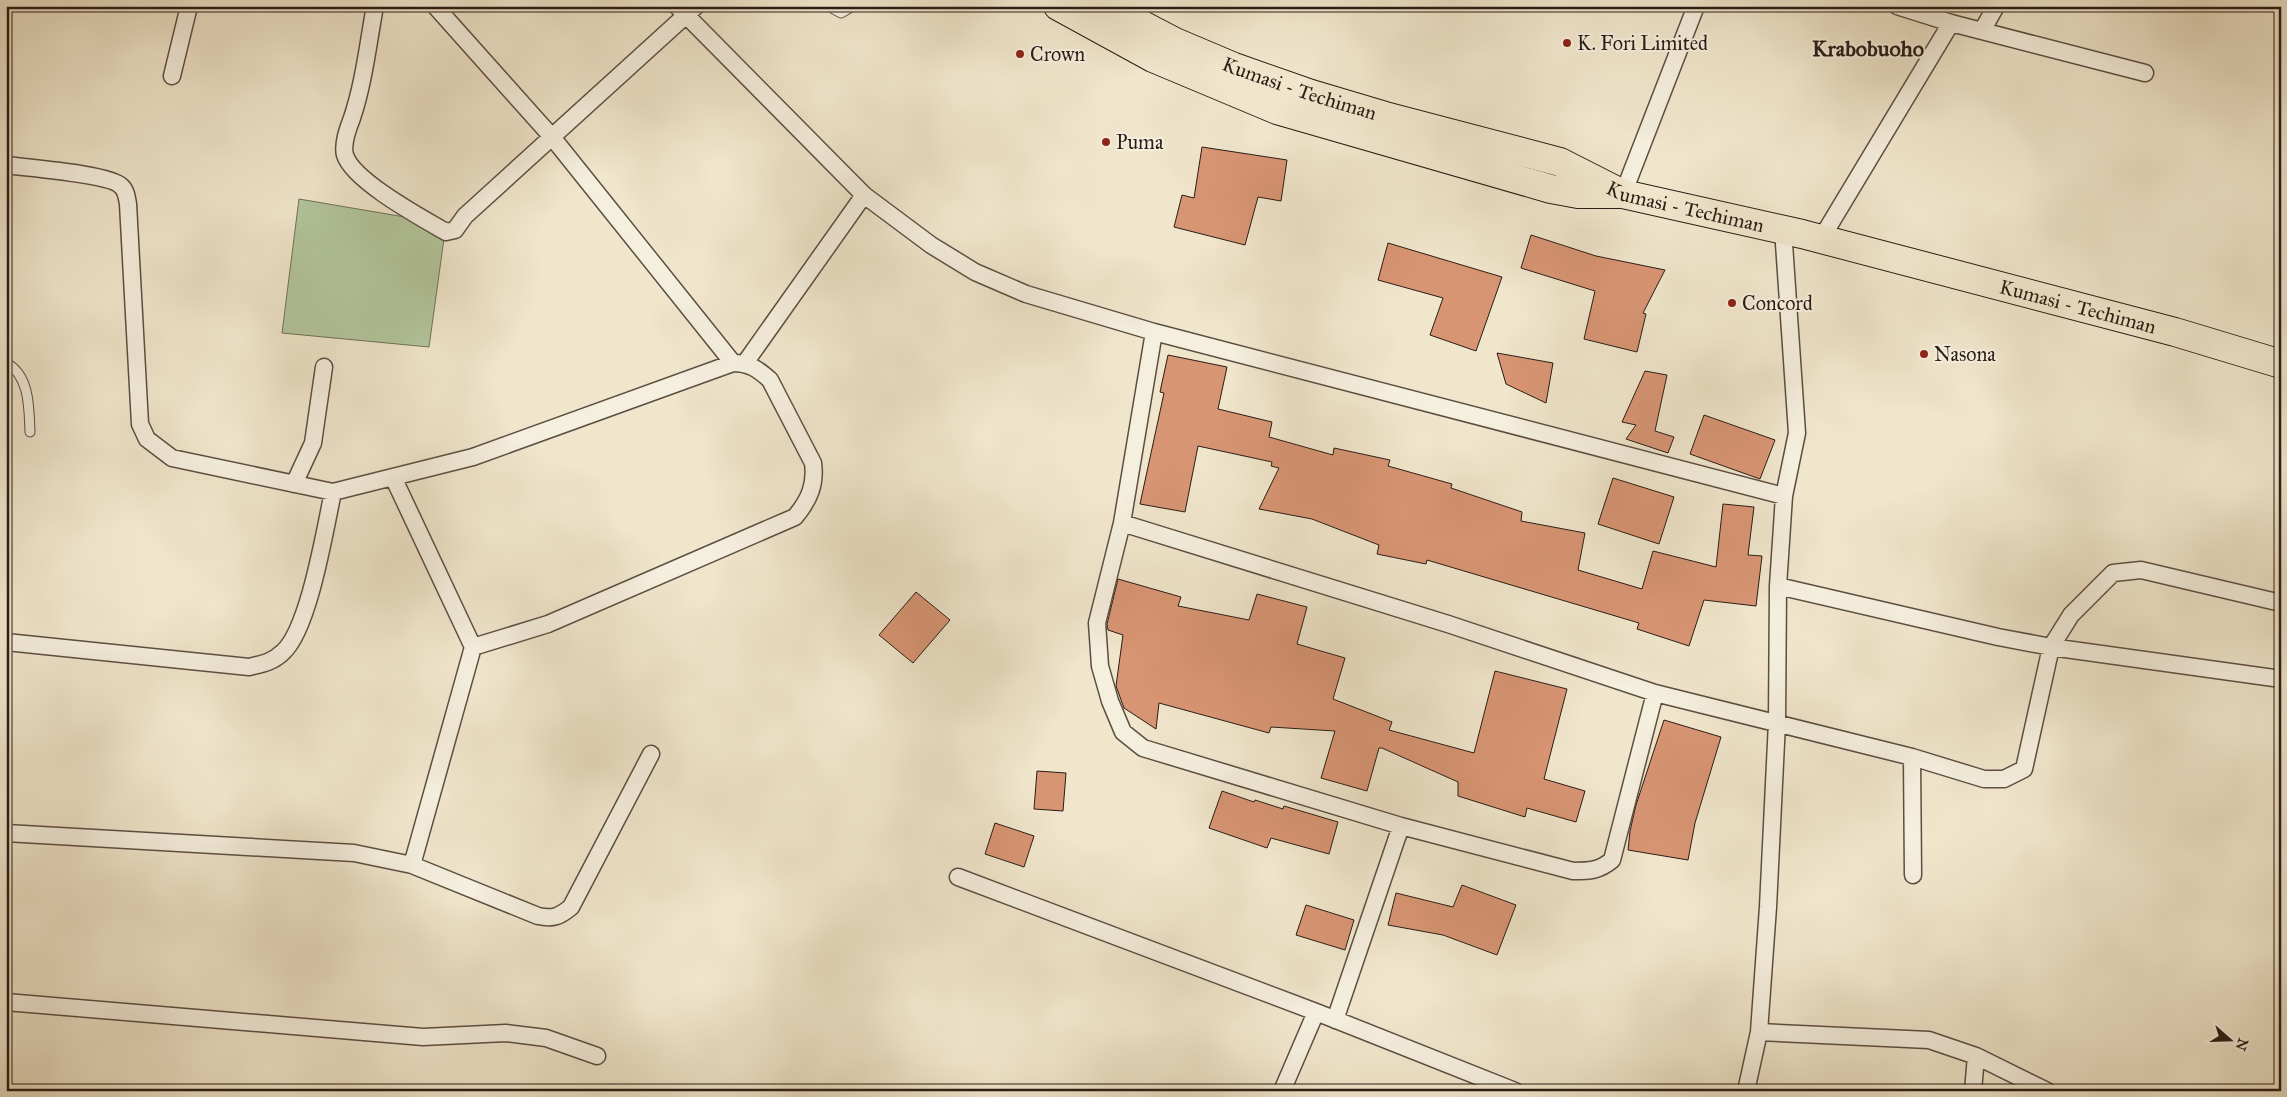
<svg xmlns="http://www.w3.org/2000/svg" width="2287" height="1097" viewBox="0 0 2287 1097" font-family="'IM FELL Great Primer',serif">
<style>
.green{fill:#b3c69d;stroke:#6e7159}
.building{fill:#d89574;stroke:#2a1c15}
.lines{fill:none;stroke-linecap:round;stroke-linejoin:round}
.lane-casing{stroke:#5c4e43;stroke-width:11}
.street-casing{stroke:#5c4e43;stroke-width:19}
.highway-casing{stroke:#2a1c15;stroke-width:30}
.lane{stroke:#f5efde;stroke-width:9}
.street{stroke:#f5efde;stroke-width:16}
.highway{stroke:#f0e6cc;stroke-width:28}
.poi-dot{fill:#8f2418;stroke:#f5efde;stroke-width:2}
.labels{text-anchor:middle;stroke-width:4;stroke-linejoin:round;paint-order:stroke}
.poi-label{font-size:20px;fill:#2a1c15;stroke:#f5efde;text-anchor:start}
.street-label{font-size:20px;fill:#2a1c15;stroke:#f5efde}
.quarter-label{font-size:22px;font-weight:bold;fill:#2a1c15;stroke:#f5efde}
</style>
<rect width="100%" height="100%" fill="#f0e6cc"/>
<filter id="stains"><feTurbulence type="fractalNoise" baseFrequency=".004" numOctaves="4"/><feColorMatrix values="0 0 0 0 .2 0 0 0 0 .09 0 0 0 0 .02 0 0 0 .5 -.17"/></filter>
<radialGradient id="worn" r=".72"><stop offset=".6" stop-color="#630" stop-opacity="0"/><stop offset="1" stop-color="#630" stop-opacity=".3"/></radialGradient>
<path class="green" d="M299,199l147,25 -17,123 -147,-14z"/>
<path class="building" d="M1202,147l85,13 -6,41 -23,-4 -13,48 -71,-18 8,-32 12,3z
M1531,235l65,21 69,14 -22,43 3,1 -9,38 -53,-13 11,-48 -74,-23z
M1388,243l114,34 -26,74 -46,-16 13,-37 -65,-18z
M1497,353l56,10 -7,40 -40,-19z
M1168,355l59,12 -9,42 54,13 -3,15 64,18 1,-7 56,12 -2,6 64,18 -1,4 71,24 -1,9 64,12 -7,37 64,19 11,-38 63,16 7,-63 31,3 -6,48 14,1 -6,50 -52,-6 -15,46 -52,-17 2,-6 -212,-63 -1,4 -49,-10 2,-9 -67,-26 -53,-10 20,-41 -8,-2 1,-4 -74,-16 -13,66 -45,-8 24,-111 -4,-1z
M1645,371l22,4 -12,56 19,6 -6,16 -42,-14 10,-14 -14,-3z
M1704,415l71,25 -15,39 -70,-25z
M1613,478l61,19 -15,47 -61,-20z
M1118,579l63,18 -3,9 71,14 8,-26 50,13 -10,37 48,14 -12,41 59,23 -3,8 85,23 21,-82 72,18 -23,90 41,12 -9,31 -49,-14 -2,9 -67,-21v-14l-76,-34h-3l-12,43 -46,-13 14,-47 -64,-4 -2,6 -110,-30 -3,26 -32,-21 -8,-22 7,-51 -15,-5 -1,-6z
M916,592l34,28 -37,43 -34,-28z
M1664,720l57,17 -26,86 -7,37 -60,-10 2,-19 6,-26z
M1037,771l29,2 -3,38 -29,-2z
M1222,791l32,11 1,-2 28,9 1,-3 54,16 -9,32 -58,-16 -4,10 -58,-20z
M995,823l39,13 -10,31 -39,-13z
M1462,885l54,20 -19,50 -54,-20 -55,-10 8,-32 57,14z
M1306,905l48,15 -9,30 -49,-15z"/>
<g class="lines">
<g class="lane-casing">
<path id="lane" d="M828,6l13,7 12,-7
M6,363c24,12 23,46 24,69"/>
</g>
<g class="street-casing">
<path id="street" d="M375,6c-7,38 -11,76 -23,112 -4,10 -10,26 -7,37 8,26 77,63 101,77l9,-2 10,-14 231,-210
M435,6l117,131 181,226
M677,6l187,189 67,50 44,27 51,22 128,38 630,164
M1897,6l54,17 194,50
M1982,31l14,-25
M172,76l17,-70
M6,165c21,3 104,9 115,21 5,4 6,12 7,18l12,220 7,15 25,19 161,34 140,-35 260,-94c16,0 25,6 37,17l43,83c3,22 -4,37 -18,54l-247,107 -75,23
M1623,194l73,-188
M1821,239l130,-216
M1154,332l-32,191 -25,100 3,43 10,35 13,31 20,16 258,78 172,45c16,0 26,0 39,-11l43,-167
M745,363l119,-168
M393,477l80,170 -61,218
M294,484l19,-41 11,-76
M1122,523l326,101 207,69 257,64 1,118
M1778,586l220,51 53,10 20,-32 42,-42 28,-3 140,33
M6,642l243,25c13,-3 24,-5 34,-15 26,-23 42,-123 50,-160
M1912,757l72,22h20l20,-10 27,-122 230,32
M6,833l348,20 58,12 126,51c15,3 21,1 33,-9l80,-153
M958,877l358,135 199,79
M6,1002l417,35 83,-4 40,5 51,18
M1335,1020l66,-194
M1759,1032l170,8 47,16 71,35
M1282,1091l34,-79
M1746,1091l13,-59 9,-125 9,-185 1,-136 6,-90 13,-63 -14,-204
M1973,1091l3,-35"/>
</g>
<g class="highway-casing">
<g id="highway">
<path d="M1058,6l95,52 124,52 274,79 27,5h41"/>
<path id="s1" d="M1106,6l69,36 59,25 77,27 74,22 175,46 63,32 179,40 373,98 106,32"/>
</g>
</g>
<use href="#lane" class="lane"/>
<use href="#street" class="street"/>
<use href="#highway" class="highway"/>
</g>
<g class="poi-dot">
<circle cx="1567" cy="43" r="5"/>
<circle cx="1020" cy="54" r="5"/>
<circle cx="1106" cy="142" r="5"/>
<circle cx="1732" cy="303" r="5"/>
<circle cx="1924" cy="354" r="5"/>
</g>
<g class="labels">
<g class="poi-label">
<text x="1577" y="50">K. Fori Limited</text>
<text x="1030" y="61">Crown</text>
<text x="1116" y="149">Puma</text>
<text x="1742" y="310">Concord</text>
<text x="1934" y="361">Nasona</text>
</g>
<g class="street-label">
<text dy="7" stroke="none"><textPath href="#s1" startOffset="211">Kumasi - Techiman</textPath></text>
<text dy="7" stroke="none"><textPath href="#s1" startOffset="616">Kumasi - Techiman</textPath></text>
<text dy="7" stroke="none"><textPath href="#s1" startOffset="1021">Kumasi - Techiman</textPath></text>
</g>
<g class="quarter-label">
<text x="1868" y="56">Krabobuoho</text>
</g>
</g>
<rect width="2287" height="1097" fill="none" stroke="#f0e6cc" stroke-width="25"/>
<rect x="8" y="8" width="2272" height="1082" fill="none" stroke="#2a1c15" stroke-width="2.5"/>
<rect x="12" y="12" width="2262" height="1072" fill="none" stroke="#2a1c15"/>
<g transform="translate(2230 1040) rotate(110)" stroke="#f5efde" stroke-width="4" paint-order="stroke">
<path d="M0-4L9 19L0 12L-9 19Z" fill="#2a1c15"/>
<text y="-8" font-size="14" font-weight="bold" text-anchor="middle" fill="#2a1c15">N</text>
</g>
<rect width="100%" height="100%" filter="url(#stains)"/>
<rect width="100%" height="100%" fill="url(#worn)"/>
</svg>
